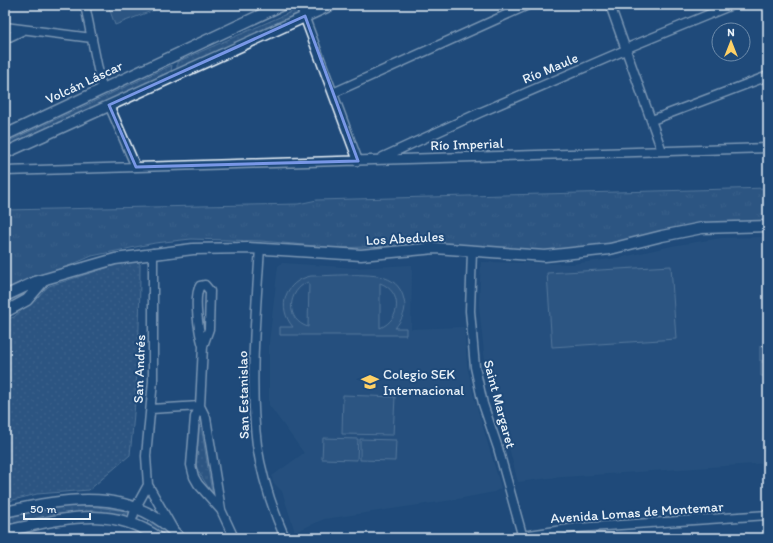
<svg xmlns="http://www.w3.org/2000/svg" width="773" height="543" viewBox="0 0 773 543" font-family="Itim,sans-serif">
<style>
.built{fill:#2e5683}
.grass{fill:url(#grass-dots);stroke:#92aac2}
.park{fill:url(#park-tufts);stroke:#92aac2}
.pitch{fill:#3c628c;stroke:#92aac2;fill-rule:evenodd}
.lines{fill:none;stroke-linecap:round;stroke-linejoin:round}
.minor-casing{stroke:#e8f1f8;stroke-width:11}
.tertiary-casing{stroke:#e8f1f8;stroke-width:13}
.minor{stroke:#1f4a7a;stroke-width:8}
.tertiary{stroke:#1f4a7a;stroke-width:10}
.marked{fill:none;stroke:#7897e6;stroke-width:3;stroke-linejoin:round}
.labels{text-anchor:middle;stroke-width:4;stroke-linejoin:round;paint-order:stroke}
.street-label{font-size:14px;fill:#e8f1f8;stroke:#1f4a7a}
.poi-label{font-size:14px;fill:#e8f1f8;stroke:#1f4a7a;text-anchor:start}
</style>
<defs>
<pattern id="grass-dots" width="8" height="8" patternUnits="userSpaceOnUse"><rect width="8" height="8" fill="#3c628c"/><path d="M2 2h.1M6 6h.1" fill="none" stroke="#58799d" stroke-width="1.8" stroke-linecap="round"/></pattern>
<pattern id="park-tufts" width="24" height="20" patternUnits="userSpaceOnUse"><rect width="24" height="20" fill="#3c628c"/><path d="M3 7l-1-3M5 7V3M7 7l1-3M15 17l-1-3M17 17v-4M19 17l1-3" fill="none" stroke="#58799d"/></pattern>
</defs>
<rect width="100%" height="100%" fill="#1f4a7a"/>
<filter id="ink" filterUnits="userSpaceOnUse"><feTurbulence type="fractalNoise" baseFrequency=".025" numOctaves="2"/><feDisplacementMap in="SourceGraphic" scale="8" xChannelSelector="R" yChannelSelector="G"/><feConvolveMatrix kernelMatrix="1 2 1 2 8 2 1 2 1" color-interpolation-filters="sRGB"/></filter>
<g filter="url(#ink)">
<path class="built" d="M768,237v226l-220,15 -30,4 -8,-31 -16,-51 -9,-39 -6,-56 2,-43 92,2 46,-6 53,-12 50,-8z
M282,263l74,5 56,-3 -1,64 53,-2 3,39 7,32 27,90 -7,4 -42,8 -128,19 -29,13 -13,-41 -9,-9 -1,-6 32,-23 -35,-48v-61l9,-78z"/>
<path class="grass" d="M307,5h12l-142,64v-7z
M172,65l-1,6 -166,78v-6z
M136,261l4,3c0,64 -3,128 -10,191l-41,35 -52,4 -32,8v-182l9,-3 35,-31 70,-22z
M200,419l12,74 -16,-25z
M67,506h22l38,5v3l-54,-1 -68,12v-8l34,-8z
M152,519l21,19h-6l-20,-13 1,-5z"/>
<path class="park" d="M768,188v33l-67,3 -92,21 -64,6 -97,-7 -111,4 -76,-7 -70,-2 -36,4 -63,13 -87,37v-83l293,-6 19,-4z"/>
<path class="pitch" d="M108,5h59l-52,20z
M671,266l5,73 -124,8 -5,-74z
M311,276c18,0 59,-4 74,2 10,3 17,11 19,22 3,10 -2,20 -9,28h11v7h-126v-8h13c-17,-20 -8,-46 18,-51zM308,282l1,1 -1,44c-23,-7 -21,-36 0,-45zM380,283c22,8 22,36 0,45z
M760,346h8v14l-8,1z
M761,362h7v14h-7z
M343,395l52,2 -2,38 -51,-1z
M323,438l35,1 -1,21 -35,-1z
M360,439l36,1 -1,21 -35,-1z"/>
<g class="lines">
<g class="minor-casing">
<path id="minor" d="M85,5l17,84
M300,5l58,156
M610,5l52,146
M5,27l87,11
M5,39l19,-9
M333,93l195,-88
M109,105l27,62
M652,120l116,-44
M383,157l96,-44 144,-62 9,-5 100,-41
M5,171l763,-23
M260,248c-4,62 -11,136 -3,197 5,33 15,63 28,93
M472,251l-2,60 5,56 8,37 15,44 25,90
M203,346c-4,-13 -10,-49 -3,-60l5,-1 5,6 -1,38 -6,17 -3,60 -5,11 -4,48 3,12 4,7 23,26
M151,409l49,-3 6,12 15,92 13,28
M148,485l25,44
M131,523l5,-16 12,-22 -2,-29 7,-75v-128
M509,538l67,-10 192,-13"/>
</g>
<g class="tertiary-casing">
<path id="tertiary" d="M5,135l277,-130
M5,153l326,-148
M5,296l30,-14 80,-23 78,-10 55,-1 113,7 74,-7 110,8 65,-7 52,-13 40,-8 66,-2
M5,312l22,-12 18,-21
M5,512c61,-14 128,-26 175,26
M5,531c55,-11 104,-28 154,7"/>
</g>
<use href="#minor" class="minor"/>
<use href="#tertiary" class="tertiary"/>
</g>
</g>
<path d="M0 0H773V543H0ZM305,16l53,145 -222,6 -27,-62z" fill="#1f4a7a" fill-opacity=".55" fill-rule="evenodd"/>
<path class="marked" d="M305,16l53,145 -222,6 -27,-62z"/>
<defs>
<g id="school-bare" transform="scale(1.38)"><path d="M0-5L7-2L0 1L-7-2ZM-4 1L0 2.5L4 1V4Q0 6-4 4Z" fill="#ffd166" stroke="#1f4a7a" stroke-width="2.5" paint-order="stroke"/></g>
</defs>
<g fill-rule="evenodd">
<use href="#school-bare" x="370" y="382"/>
</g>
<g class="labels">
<g class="street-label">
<text transform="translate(550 68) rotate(-23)" y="5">Río Maule</text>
<text transform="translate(84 82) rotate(-25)" y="5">Volcán Láscar</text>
<text transform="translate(467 144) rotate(-2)" y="5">Río Imperial</text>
<text transform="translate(405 238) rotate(-3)" y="5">Los Abedules</text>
<text transform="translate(139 369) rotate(-88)" y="5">San Andrés</text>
<text transform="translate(243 395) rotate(-91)" y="5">San Estanislao</text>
<text transform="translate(500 404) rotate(75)" y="5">Saint Margaret</text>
<text transform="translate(637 512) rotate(-4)" y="5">Avenida Lomas de Montemar</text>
</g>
<g class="poi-label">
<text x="383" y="379">Colegio SEK<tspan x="383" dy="16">Internacional</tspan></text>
</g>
</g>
<rect width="773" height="543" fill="none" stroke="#1f4a7a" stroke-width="20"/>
<rect x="10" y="10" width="753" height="523" fill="none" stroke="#e8f1f8" stroke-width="1.5" filter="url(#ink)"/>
<g transform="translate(731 42)"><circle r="19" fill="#1f4a7a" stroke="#6f8dac"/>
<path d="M0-3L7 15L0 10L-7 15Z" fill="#ffd166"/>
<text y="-6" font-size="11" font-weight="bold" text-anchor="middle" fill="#e8f1f8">N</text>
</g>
<path d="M24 513v6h66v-6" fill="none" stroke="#e8f1f8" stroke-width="2"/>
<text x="30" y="513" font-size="12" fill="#e8f1f8" stroke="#1f4a7a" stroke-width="3" paint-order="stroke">50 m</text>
</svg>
